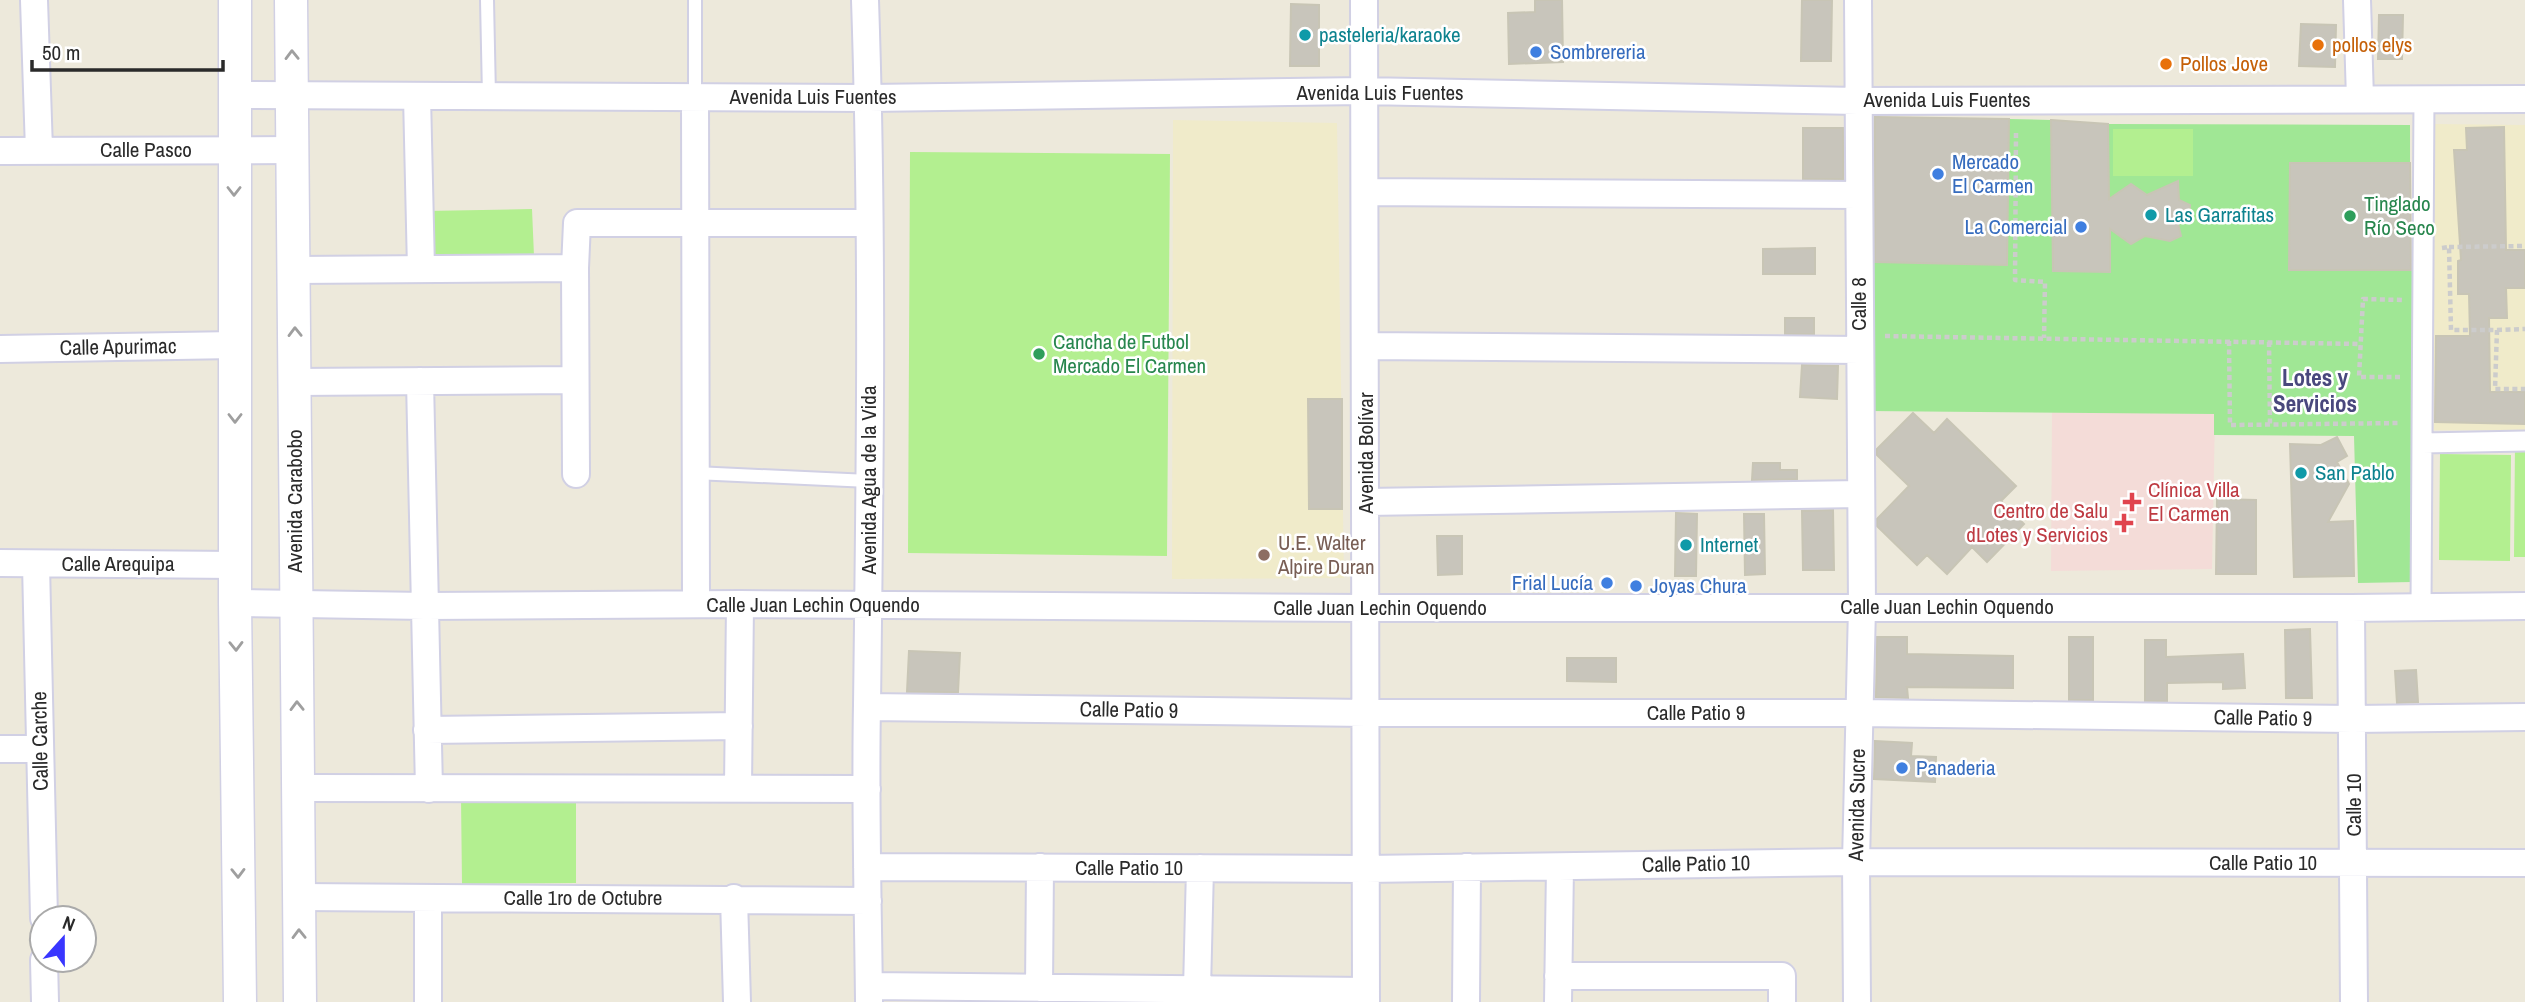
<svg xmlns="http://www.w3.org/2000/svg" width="2525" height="1002" viewBox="0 0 2525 1002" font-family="'Archivo Narrow',sans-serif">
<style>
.education{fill:#f0ebca}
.medical{fill:#f4dcd8}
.green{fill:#a0e795}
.pitch{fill:#b3ef90}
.building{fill:#c8c5bb;stroke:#c8c5b5;stroke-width:2}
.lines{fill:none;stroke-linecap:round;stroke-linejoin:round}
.service-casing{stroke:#d1d0e4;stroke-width:16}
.pedestrian-casing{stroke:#d1d0e4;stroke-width:23}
.minor-casing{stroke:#d1d0e4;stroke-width:30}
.tertiary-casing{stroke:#d1d0e4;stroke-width:35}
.path{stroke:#ccc;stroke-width:4.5;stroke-dasharray:5 3.5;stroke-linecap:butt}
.service{stroke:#fff;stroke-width:12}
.pedestrian{stroke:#fff;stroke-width:19}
.minor{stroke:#fff;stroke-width:26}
.tertiary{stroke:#fff;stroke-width:32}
.oneway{stroke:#9f9f9f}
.culture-dot{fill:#0f9aa8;stroke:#fff;stroke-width:2.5}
.food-dot{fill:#e8710a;stroke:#fff;stroke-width:2.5}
.shop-dot{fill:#3f7fe0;stroke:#fff;stroke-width:2.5}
.leisure-dot{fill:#2e9e5b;stroke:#fff;stroke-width:2.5}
.health-dot{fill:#e0444e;stroke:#fff;stroke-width:2.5}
.education-dot{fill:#8d6e63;stroke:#fff;stroke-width:2.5}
.labels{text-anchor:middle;stroke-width:5;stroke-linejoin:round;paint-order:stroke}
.culture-label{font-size:21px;fill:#0d838f;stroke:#fff;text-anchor:start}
.food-label{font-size:21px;fill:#c56008;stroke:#fff;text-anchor:start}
.shop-label{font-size:21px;fill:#366cbe;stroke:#fff;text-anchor:start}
.street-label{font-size:21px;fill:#2a2a2a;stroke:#fff}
.leisure-label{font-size:21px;fill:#27864d;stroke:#fff;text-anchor:start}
.health-label{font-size:21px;fill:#be3a42;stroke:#fff;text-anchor:start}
.education-label{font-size:21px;fill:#785e54;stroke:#fff;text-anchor:start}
.neighbourhood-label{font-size:23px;font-weight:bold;fill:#49487d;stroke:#fff}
</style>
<rect width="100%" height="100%" fill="#ede9db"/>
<path class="education" d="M1173,120l164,3 7,455 -172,1z
M2434,124l91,1v305h-91z"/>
<path class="medical" d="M2052,412l163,2 -3,155 -161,2z"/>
<path class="green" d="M2009,119l42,1 3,151h56l-2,-147 302,1v38h-120l-1,106 123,1v312l-54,1 -4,-147 -140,-1v-21l-346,-3 -2,-149 141,3z"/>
<path class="pitch" d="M2113,129h80v47h-80z
M910,152l260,2 -3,402 -259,-3z
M532,209l2,47 -106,2 -2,-47z
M2515,444h10v113h-11z
M2440,454l71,1 -1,106 -71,-1z
M576,797v86l-114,1 -1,-86z"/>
<path class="building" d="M1535,0h27l1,62 -54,2 -1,-51 27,-1z
M1802,0h30l-1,61h-30z
M1291,4l28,1v61h-29z
M2379,15h24l-1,44h-24z
M2301,24l35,1 -1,42 -36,-1z
M1875,117l134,2 -2,146 -132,-3z
M2051,120l57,4 1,75 22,-15 16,11 31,-14 1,19 11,5 -1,15 -11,4 3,12 -11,5 -25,-5 -14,8 -21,-15v43l-57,-1z
M2504,127l2,123h19v38h-19l1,30h-18l1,74h35v32l-90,-2 1,-86h34l-1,-42h-11v-33l3,-1 -7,-110h13l-1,-22z
M1803,128h40v51h-40z
M2290,163h120l1,107h-122z
M1815,248v26h-52v-25z
M1785,318h29v16h-29z
M1802,365l36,1 -1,33 -37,-2z
M1308,399h34v110h-33z
M1913,413l21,20 13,-14 69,67 -15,15 23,23 -37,38 -15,-15 -25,27 -20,-19 -10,10 -40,-39v-7l32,-33 -32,-31v-6z
M2337,437l10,19 -10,6 12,22 -21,38 25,-1 1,55 -60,1 -4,-133 31,1z
M1753,463h27v7h17v9l-45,1z
M2217,499l39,1v74h-40z
M1833,510l1,60h-31l-1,-59z
M1676,513l21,1 -1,62h-21z
M1744,514h20l1,60 -20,1z
M1437,536h25v38l-24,1z
M2310,629l2,69h-26l-1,-68z
M1877,637h30v17l106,2v32l-106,-1 1,11 -32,-1z
M2069,637h24v63h-24z
M2145,640h21v17l77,-3 2,34 -22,1v-7l-56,1v18h-22z
M909,651l51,2 -2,39h-51z
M1567,658h49v24l-49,-1z
M2416,670l2,32 -21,1 -2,-32z
M1875,741l37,2 -1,13 25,1 -1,25 -61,-3z"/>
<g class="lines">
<g class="service-casing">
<path id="service" d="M487,0l2,96
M695,0v97
M695,473l174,8"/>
</g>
<g class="pedestrian-casing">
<path id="pedestrian" d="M2423,443l102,-2
M2421,606l3,-509"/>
</g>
<g class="minor-casing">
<path id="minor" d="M34,0l5,150
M865,0c8,235 5,470 2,705 -2,99 1,198 2,297
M1364,0l2,1002
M2357,0l3,99
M235,95l634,3 495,-7 494,10 667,-2
M417,96l4,173
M695,97l1,507
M0,151l293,-1
M1365,192l494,3
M294,270l281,-2
M1366,346l494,4
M0,349l235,-4
M420,381l9,408
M295,382l280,-2
M576,474l-1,-206 2,-45h292
M1366,502l495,-8
M0,563l236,2
M36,564l8,354
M235,603l190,3 315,-2 626,4h985l174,-2
M2351,608l3,394
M867,707l499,6h493l494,6 172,-2
M427,730l312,-4
M0,749h40
M738,787l2,-183
M298,788l569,1
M867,867l499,2 490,-7 669,1
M299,897l569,4
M428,898v104
M734,898l3,104
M44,960l1,42
M1558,976h224v26
M869,986l497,5
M1039,988l1,-121
M1197,989l3,-121
M1466,1002l1,-135
M1558,1002l2,-135
M1857,1002l-1,-140 6,-255 -4,-607"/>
</g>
<g class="tertiary-casing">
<path id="tertiary" d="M235,0v603l5,399
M291,0l9,1002"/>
</g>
<path class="path" d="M2016,133l-1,147 30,2 -1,56
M2449,247l76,-1
M2442,248l7,-1 2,83h46l-2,59h30
M2497,330l28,-1
M1885,336l476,8
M2229,341l1,84 171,-2
M2269,342l1,82
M2400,377h-41l4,-78 40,1"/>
<use href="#service" class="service"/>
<use href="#pedestrian" class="pedestrian"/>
<use href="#minor" class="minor"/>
<use href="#tertiary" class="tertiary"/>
</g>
<defs><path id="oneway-chevron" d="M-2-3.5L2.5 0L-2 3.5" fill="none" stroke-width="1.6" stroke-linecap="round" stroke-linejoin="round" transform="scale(1.75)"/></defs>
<g class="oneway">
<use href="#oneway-chevron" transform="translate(292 55) rotate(-91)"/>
<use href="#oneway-chevron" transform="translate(234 191) rotate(90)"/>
<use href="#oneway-chevron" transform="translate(295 332) rotate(-91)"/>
<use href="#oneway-chevron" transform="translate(235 418) rotate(90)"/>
<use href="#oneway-chevron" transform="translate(236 646) rotate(89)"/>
<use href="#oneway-chevron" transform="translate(297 706) rotate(-91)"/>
<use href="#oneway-chevron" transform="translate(238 873) rotate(89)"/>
<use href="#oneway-chevron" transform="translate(299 934) rotate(-91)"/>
</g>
<g class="culture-dot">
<circle cx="1305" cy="35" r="7"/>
<circle cx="2151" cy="215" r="7"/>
<circle cx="2301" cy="473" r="7"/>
<circle cx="1686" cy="545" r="7"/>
</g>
<g class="food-dot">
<circle cx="2318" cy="45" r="7"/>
<circle cx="2166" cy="64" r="7"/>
</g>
<g class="shop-dot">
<circle cx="1536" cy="52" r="7"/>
<circle cx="1938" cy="174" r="7"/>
<circle cx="2081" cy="227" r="7"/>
<circle cx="1607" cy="583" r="7"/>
<circle cx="1636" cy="586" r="7"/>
<circle cx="1902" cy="768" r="7"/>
</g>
<g class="leisure-dot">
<circle cx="2350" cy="216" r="7"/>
<circle cx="1039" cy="354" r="7"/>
</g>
<g class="health-dot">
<path d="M2128.5 491.5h7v7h7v7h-7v7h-7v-7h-7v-7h7z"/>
<path d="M2120.5 512.5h7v7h7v7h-7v7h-7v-7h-7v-7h7z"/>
</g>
<circle class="education-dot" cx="1264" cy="555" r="7"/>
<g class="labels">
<g class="culture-label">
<text x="1319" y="42">pasteleria/karaoke</text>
<text x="2165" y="222">Las Garrafitas</text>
<text x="2315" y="480">San Pablo</text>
<text x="1700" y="552">Internet</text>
</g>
<g class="food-label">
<text x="2332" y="52">pollos elys</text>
<text x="2180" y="71">Pollos Jove</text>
</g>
<g class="shop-label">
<text x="1550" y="59">Sombrereria</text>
<text x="1952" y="169">Mercado<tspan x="1952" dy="24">El Carmen</tspan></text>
<text x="2067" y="234" text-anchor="end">La Comercial</text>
<text x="1593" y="590" text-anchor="end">Frial Lucía</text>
<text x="1650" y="593">Joyas Chura</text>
<text x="1916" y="775">Panaderia</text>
</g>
<g class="street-label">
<text x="1380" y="100">Avenida Luis Fuentes</text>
<text x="813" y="104">Avenida Luis Fuentes</text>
<text x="1947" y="107">Avenida Luis Fuentes</text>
<text x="146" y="157">Calle Pasco</text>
<text transform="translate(1859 304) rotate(-90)" y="7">Calle 8</text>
<text transform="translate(118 347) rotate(-1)" y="7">Calle Apurimac</text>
<text transform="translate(1366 453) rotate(-90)" y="7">Avenida Bolívar</text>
<text transform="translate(869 480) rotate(-90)" y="7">Avenida Agua de la Vida</text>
<text transform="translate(295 501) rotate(-90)" y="7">Avenida Carabobo</text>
<text x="118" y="571">Calle Arequipa</text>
<text x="813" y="612">Calle Juan Lechin Oquendo</text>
<text x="1947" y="614">Calle Juan Lechin Oquendo</text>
<text x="1380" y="615">Calle Juan Lechin Oquendo</text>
<text transform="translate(1129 710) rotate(1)" y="7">Calle Patio 9</text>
<text x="1696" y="720">Calle Patio 9</text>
<text transform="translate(2263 718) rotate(1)" y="7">Calle Patio 9</text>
<text transform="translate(40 741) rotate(-91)" y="7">Calle Carche</text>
<text transform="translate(1857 805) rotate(-89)" y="7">Avenida Sucre</text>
<text transform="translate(2354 805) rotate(-90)" y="7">Calle 10</text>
<text x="2263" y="870">Calle Patio 10</text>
<text transform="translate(1696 864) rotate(-1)" y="7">Calle Patio 10</text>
<text x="1129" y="875">Calle Patio 10</text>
<text x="583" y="905">Calle 1ro de Octubre</text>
</g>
<g class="leisure-label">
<text x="2364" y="211">Tinglado<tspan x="2364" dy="24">Río Seco</tspan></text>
<text x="1053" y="349">Cancha de Futbol<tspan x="1053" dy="24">Mercado El Carmen</tspan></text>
</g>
<g class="health-label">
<text x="2148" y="497">Clínica Villa<tspan x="2148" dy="24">El Carmen</tspan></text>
<text x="2108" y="518" text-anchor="end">Centro de Salu<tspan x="2108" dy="24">dLotes y Servicios</tspan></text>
</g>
<g class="education-label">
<text x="1278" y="550">U.E. Walter<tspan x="1278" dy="24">Alpire Duran</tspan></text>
</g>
<g class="neighbourhood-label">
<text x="2315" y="386">Lotes y<tspan x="2315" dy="26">Servicios</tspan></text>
</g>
</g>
<g transform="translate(63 939) rotate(21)"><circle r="33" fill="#ffffff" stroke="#aaaaaa" stroke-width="2"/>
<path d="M0-5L12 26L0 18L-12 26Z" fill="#3936ff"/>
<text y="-10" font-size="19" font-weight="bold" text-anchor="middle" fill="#2a2a2a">N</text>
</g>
<path d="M32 60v10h191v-10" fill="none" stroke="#2a2a2a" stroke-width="3.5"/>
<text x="42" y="60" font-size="21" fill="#2a2a2a" stroke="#ffffff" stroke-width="5" paint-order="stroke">50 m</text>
</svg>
